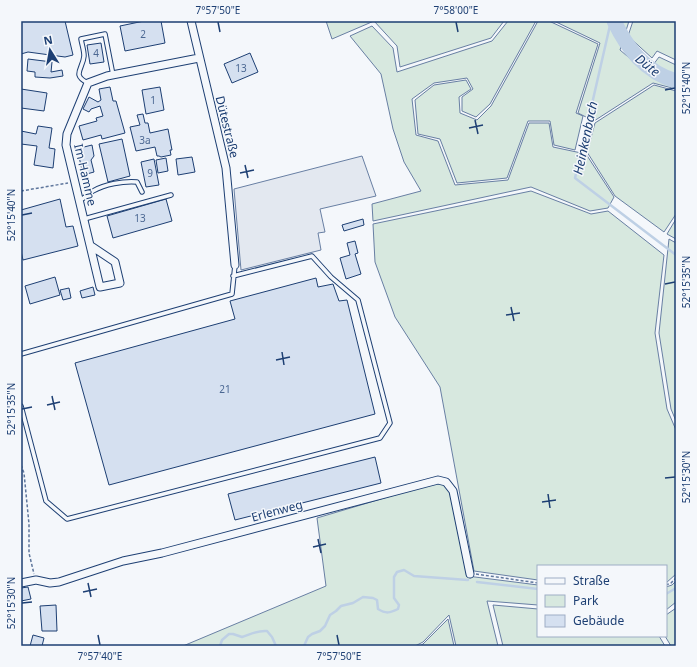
<svg xmlns="http://www.w3.org/2000/svg" width="697" height="667" viewBox="0 0 697 667" font-family="'Noto Sans',sans-serif">
<style>
.green{fill:#d7e8df;stroke:#687fa3}
.parking{fill:#e3e8f0;stroke:#687fa3}
.lines{fill:none;stroke-linecap:round;stroke-linejoin:round}
.stream{stroke:#bed0e5;stroke-width:2.5}
.river{stroke:#bed0e5;stroke-width:15}
.building{fill:#d5e0f0;stroke:#1d3f73}
.lane-casing{stroke:#1d3f73;stroke-width:5.5}
.street-casing{stroke:#1d3f73;stroke-width:9}
.path{stroke:#5e769c;stroke-width:1.5;stroke-dasharray:3 2;stroke-linecap:butt}
.lane{stroke:#f4f7fb;stroke-width:3.5}
.street{stroke:#f4f7fb;stroke-width:7}
.ticks{fill:none;stroke:#1d3f73;stroke-width:1.5}
.labels{text-anchor:middle;stroke-width:3;stroke-linejoin:round;paint-order:stroke}
.number-label{font-size:10px;fill:#4b6792}
.street-label{font-size:12px;fill:#1d3f73;stroke:#f4f7fb}
.water-label{font-size:13px;font-style:italic;fill:#1d3f73;stroke:#f4f7fb}
.neatline{fill:none;stroke:#1d3f73;stroke-width:1.5}
.ticks-label{font-size:10px;text-anchor:middle;fill:#1d3f73}
</style>
<rect width="100%" height="100%" fill="#f4f7fb"/>
<path class="green" d="M326,21h178l-13,17 -91,29 -3,-21 -23,-25 -42,18z
M508,21h28l-46,83 -14,13 -14,-6v-14l11,-8 -6,-11 -33,5 -22,16 4,36 22,6 17,44 53,-5 21,-57h20l4,24 33,7 28,43 -6,11 -18,3 -59,-24 -158,34 -1,-17 49,-13 -17,-29 -11,-33 -12,-55 -31,-38 22,-10 21,22 4,24 95,-31z
M538,21h11l49,23 -22,69 7,3 -8,34 -21,-5 -4,-24h-22l-21,57 -50,5 -17,-44 -22,-5 -3,-34 19,-15 32,-5 5,9 -12,8 1,16 17,7 14,-14z
M554,21h75l-9,29 27,23 12,-16 17,8v24l-23,-6 -59,38 -16,-8 22,-70z
M633,21h43v39l-19,-9 -5,7 -24,-22z
M654,85l22,6v123l-12,18 -49,-36 -28,-44 8,-29z
M531,191l60,23 17,-3 56,44 -9,78 12,76 9,21v144l-10,9v-17h-128v14l-64,-9 -34,-184 -45,-70 -20,-55 -2,-38z
M676,219v20l-9,-5z
M669,239l7,4v178l-5,-12 -12,-76z
M438,482l8,4 4,7 17,83 71,9v20l-51,-4 11,45h-42l-7,-31 -26,27 -8,4h-232l143,-60 -9,-68z
M676,581v21l-10,8v-23l6,-2z
M493,605l45,4v27h121l6,10h-162z
M676,608v38h-5l-6,-10 1,-21z
M448,619l6,27h-34l3,-2z"/>
<path class="parking" d="M362,156l14,40 -56,13 5,23 -7,1 3,17 -80,20 -7,-81z"/>
<g class="lines">
<path class="stream" d="M611,21l-36,157 101,77
M477,582l61,7
M666,594l10,-6
M220,646l2,-6 7,-6h4l9,3c9,-3 16,-7 25,-6l5,6 4,9
M304,646l4,-9 4,-3 8,-3 5,-5 5,-11 6,-4 5,-5 12,-3 10,-6 10,1 4,2 1,9c8,5 12,4 20,0l1,-4 -5,-7v-21l3,-5 7,-2 10,6 54,4"/>
<path class="river" d="M614,21c13,27 31,51 62,60"/>
</g>
<path class="building" d="M21,21h44l8,34 -8,2 -37,-5 -7,2z
M144,21h17l4,22 -40,8 -5,-25z
M101,43l3,19 -14,2 -3,-19z
M250,53l8,19 -26,11 -8,-19z
M28,59l24,3 -1,10 11,-2 1,6 -13,2 -15,-1v-5l-8,-1z
M110,87l3,14h3l9,32 -23,6 -1,-4 -18,5 -4,-14 18,-5 -1,-3 7,-2 -3,-10 -9,3 -2,3 -6,-3 6,-12 9,5 3,-2 -2,-11z
M160,87l4,23 -18,4 -4,-24z
M21,89l26,4 -3,18 -23,-3z
M143,114l2,9h3l2,10 18,-4 4,21h-2l1,5 -10,2 -2,-1h-2l-2,-9 -19,4 -6,-24 10,-2 -3,-10z
M38,126l14,2 -3,20 6,1 -2,19 -19,-3 3,-19 -16,-2v-13l15,3z
M122,139l8,37 -22,6 -9,-38z
M92,145l2,11 -3,4 3,12 -11,3 -5,-23 2,-4z
M192,157l3,15 -17,3 -2,-16z
M166,158l2,13 -10,2 -2,-13z
M154,159l5,26 -13,2 -5,-25z
M60,199l6,28 7,-1 5,20 -55,14 -2,-9v-41z
M166,199l6,22 -59,17 -6,-22z
M363,219l1,6 -20,6 -2,-6z
M355,241l3,12 -3,1 6,20 -15,5 -6,-21 10,-3 -3,-12z
M55,277l5,18 -30,9 -5,-18z
M316,278l2,9 15,-3 6,17 8,-1 28,114 -266,71 -34,-122 160,-44 -5,-18z
M93,287l2,8 -13,3 -2,-7z
M69,288l2,10 -8,2 -3,-10z
M375,457l6,26 -146,37 -7,-26z
M28,587l3,12 -10,2v-13z
M56,605l1,26h-15l-2,-25z
M33,635l11,3 -2,8h-12z"/>
<g class="lines">
<g class="lane-casing">
<path id="lane" d="M88,83c-17,-8 -5,-14 -4,-27 0,-6 -2,-11 -3,-17l24,-5 8,41
M80,200c5,-2 8,-6 13,-9 12,-7 30,-10 44,-9l5,10
M84,219l87,-24
M21,354l211,-60 3,-29
M21,406l25,95 21,18 313,-81 10,-15 -32,-123 -27,-23 -19,-21 -79,20"/>
</g>
<g class="street-casing">
<path id="street" d="M191,21l35,147 9,97
M91,246l24,16 5,21 -20,4 -34,-142 1,-11 21,-51 19,-7 92,-18
M21,583l15,-3 14,3 9,-1 64,-21 39,-8 276,-73 8,2 7,9 17,83"/>
</g>
<path class="path" d="M21,191l47,-8
M21,465l3,8 5,51v29l5,21
M476,574l62,9
M666,585l5,-2 5,-5"/>
<use href="#lane" class="lane"/>
<use href="#street" class="street"/>
</g>
<path class="ticks" d="M218,22l2,10M456,22l2,10M665,90l10,-2M475,120l3,14M469,128l14,-3M245,165l3,13M240,173l14,-3M22,215l10,-2M665,284l10,-2M511,307l3,14M506,315l14,-2M282,352l2,13M276,360l14,-3M52,396l3,14M47,405l13,-3M22,409l10,-2M665,478l10,-1M548,494l2,14M542,502l14,-2M318,539l3,14M313,547l13,-3M88,583l3,14M83,592l14,-3M22,603l10,-1M98,635l2,10M337,635l2,10"/>
<g class="labels">
<g class="number-label">
<text x="143" y="38">2</text>
<text x="96" y="57">4</text>
<text x="241" y="72">13</text>
<text x="153" y="104">1</text>
<text x="145" y="144">3a</text>
<text x="150" y="177">9</text>
<text x="140" y="222">13</text>
<text x="225" y="393">21</text>
</g>
<g class="street-label">
<text transform="translate(227 127) rotate(76)" y="4">Dütestraße</text>
<text transform="translate(85 175) rotate(77)" y="4">Im Hamme</text>
<text transform="translate(277 511) rotate(-15)" y="4">Erlenweg</text>
</g>
<g class="water-label">
<text transform="translate(648 65) rotate(39)" y="5">Düte</text>
<text transform="translate(585 138) rotate(-78)" y="5">Heinkenbach</text>
</g>
</g>
<rect width="697" height="667" fill="none" stroke="#f4f7fb" stroke-width="44"/>
<rect x="537" y="565" width="130" height="72" fill="#f4f7fb" stroke="#9eadc5"/>
<rect x="545" y="578" width="20" height="6" fill="#f4f7fb" stroke="#9eadc5"/>
<text x="573" y="585" font-size="12" fill="#1d3f73">Straße</text>
<rect x="545" y="595" width="20" height="12" fill="#d7e8df" stroke="#9eadc5"/>
<text x="573" y="605" font-size="12" fill="#1d3f73">Park</text>
<rect x="545" y="615" width="20" height="12" fill="#d5e0f0" stroke="#9eadc5"/>
<text x="573" y="625" font-size="12" fill="#1d3f73">Gebäude</text>
<g transform="translate(50 50) rotate(349)" stroke="#f4f7fb" stroke-width="3" paint-order="stroke">
<path d="M0-3L7 15L0 10L-7 15Z" fill="#1d3f73"/>
<text y="-6" font-size="11" font-weight="bold" text-anchor="middle" fill="#1d3f73">N</text>
</g>
<rect x="22" y="22" width="653" height="623" class="neatline"/>
<g class="ticks-label">
<text x="218" y="14">7°57'50"E</text>
<text x="456" y="14">7°58'00"E</text>
<text transform="translate(686 88) rotate(-90)" y="4">52°15'40"N</text>
<text transform="translate(11 215) rotate(-90)" y="4">52°15'40"N</text>
<text transform="translate(686 282) rotate(-90)" y="4">52°15'35"N</text>
<text transform="translate(11 409) rotate(-90)" y="4">52°15'35"N</text>
<text transform="translate(686 477) rotate(-90)" y="4">52°15'30"N</text>
<text transform="translate(11 603) rotate(-90)" y="4">52°15'30"N</text>
<text x="100" y="660">7°57'40"E</text>
<text x="339" y="660">7°57'50"E</text>
</g>
</svg>
